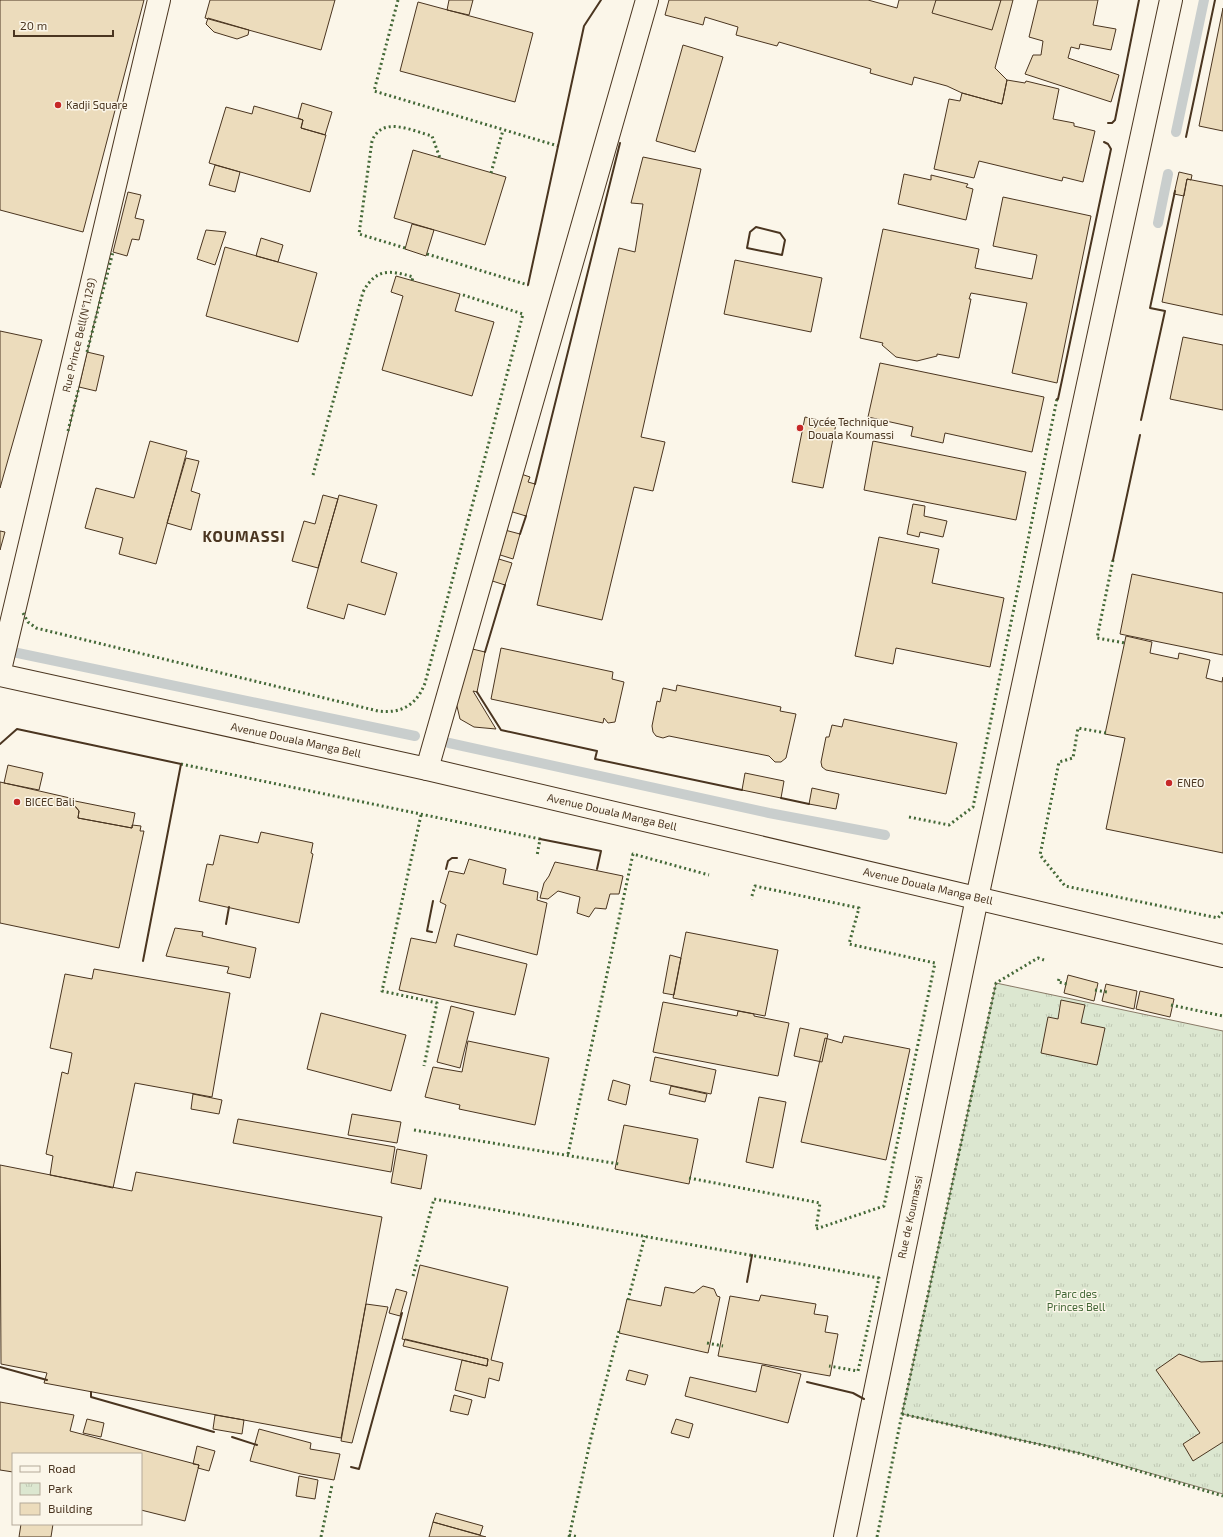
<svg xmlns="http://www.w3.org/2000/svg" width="1223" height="1537" viewBox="0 0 1223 1537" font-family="'Exo 2',sans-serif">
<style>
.park{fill:url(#park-tufts);stroke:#887966}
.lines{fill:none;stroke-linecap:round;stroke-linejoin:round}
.stream{stroke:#c9cecd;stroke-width:10}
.building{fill:#ecdcbc;stroke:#4a3520}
.minor-casing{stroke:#4a3520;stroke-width:24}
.tertiary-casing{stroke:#4a3520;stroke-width:24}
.secondary-casing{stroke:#4a3520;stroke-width:24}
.minor{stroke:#fbf6e9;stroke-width:22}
.tertiary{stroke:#fbf6e9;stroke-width:22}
.secondary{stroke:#fbf6e9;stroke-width:22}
.hedge{stroke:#436837;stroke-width:3;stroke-dasharray:2 3;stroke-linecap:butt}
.wall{stroke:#4a3520;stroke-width:2}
.poi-dot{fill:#c62828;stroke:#fbf6e9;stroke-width:1.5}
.labels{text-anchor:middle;stroke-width:3;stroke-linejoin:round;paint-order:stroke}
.poi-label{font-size:11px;fill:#4a3520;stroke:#fbf6e9;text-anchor:start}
.street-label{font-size:11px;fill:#4a3520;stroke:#fbf6e9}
.park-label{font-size:11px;fill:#436837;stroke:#fbf6e9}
.district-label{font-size:15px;font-weight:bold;letter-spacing:1px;fill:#4a3520;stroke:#fbf6e9}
</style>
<defs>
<pattern id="park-tufts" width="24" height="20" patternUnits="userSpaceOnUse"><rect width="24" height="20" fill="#dce7d0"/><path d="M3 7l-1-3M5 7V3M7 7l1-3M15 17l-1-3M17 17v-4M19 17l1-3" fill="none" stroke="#bec7b2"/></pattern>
</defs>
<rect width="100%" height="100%" fill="#fbf6e9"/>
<path class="park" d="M996,983l227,48v463l-143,-41 -178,-39z"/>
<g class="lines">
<path class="stream" d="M1176,132l28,-132
M1158,223l10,-49
M8,651l407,85
M449,743l320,70 116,22"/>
</g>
<path class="building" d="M0,0h144l-61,232 -83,-22z
M210,0h125l-14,50 -116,-32z
M449,0h24l-4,15 -22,-5z
M669,0h199l29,8 2,-8h114l-18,68 12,12 -5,24 -40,-11 -15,-7 -33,-9 -2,8 -42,-12 1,-4 -92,-27 -2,4 -41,-11 2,-8 -33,-10 -2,8 -38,-10z
M936,0h65l-9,30 -60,-17z
M1038,0h60l-5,25 23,4 -5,21 -31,-6 -1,5 -8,-2 -3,11 51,17 -8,27 -86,-28 8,-19h8l2,-14 -14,-4z
M418,2l115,31 -18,69 -115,-31z
M1223,8v123l-24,-5z
M208,18l41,12 -1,5 -11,4 -23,-7 -8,-8z
M683,45l40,12 -28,95 -39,-11z
M1007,80l18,3 1,-2 33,8 -6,30 21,4v3l21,5 -12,51 -20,-5 -1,4 -83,-20 -5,17 -40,-9 15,-70 11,2 2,-8 40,11z
M302,103l30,9 -7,23 -24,-7 2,-8 -5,-2z
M254,106l49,14 -2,8 25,7 -16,57 -101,-29 17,-56 26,7z
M413,150l93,27 -21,68 -91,-27z
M643,157l58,12 -60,268 24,5 -12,49 -19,-4 -32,133 -65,-15 82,-357 16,4 8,-48 -12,-1z
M215,165l25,7 -5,20 -26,-7z
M1179,172l13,3 -1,5 -4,-1 -3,17 -10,-2z
M904,174l27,6v-5l37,9 -2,3 7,2 -7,31 -68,-16z
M1187,179l36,7v129l-61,-13z
M128,192l13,3 -6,23 9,2 -5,20 -7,-1 -5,17 -14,-4z
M1003,197l88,19 -34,167 -45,-10 15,-70 -56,-10 -2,6h2l-12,59 -22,-4v2l-20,5 -21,-4 -14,-12 1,-2 -23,-5 23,-109 96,20 -4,19 57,11 5,-24 -44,-9z
M412,224l22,6 -8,26 -21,-7z
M206,230l20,2 -11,33 -18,-6z
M261,238l22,7 -5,17 -22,-6z
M225,247l92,26 -19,69 -92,-26z
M735,260l87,18 -11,54 -87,-18z
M396,276l64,18 -5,17 39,11 -22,74 -90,-26 21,-74 -12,-4z
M0,331l42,9 -42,148z
M1183,337l40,8v65l-53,-11z
M87,352l17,4 -8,35 -17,-4z
M880,363l164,34 -12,55 -87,-19 -2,10 -32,-7 2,-9 -45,-10z
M805,417l31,7 -13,64 -31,-6z
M150,441l37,10 -31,113 -37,-10 4,-16 -38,-10 11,-40 38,10z
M873,441l153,31 -10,48 -152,-30z
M186,458l13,3 -8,30 9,3 -9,36 -24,-7z
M521,474l9,3 -2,5 7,2 -9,32 -20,-6z
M323,495l15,4 -20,69 -26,-7 12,-40 11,3z
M339,495l38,10 -16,57 36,11 -12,42 -37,-11 -4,15 -37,-11z
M913,504l12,2 -1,10 23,5 -4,16 -23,-5 -1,5 -12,-3z
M501,529l19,5 -7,25 -19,-6z
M0,531l5,1 -5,18z
M879,537l60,12 -7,34 72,15 -14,69 -94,-19 -3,16 -38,-8z
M492,557l20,6 -7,22 -19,-6z
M1132,574l91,19v62l-103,-21z
M1126,636l26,6 -2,11 28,6 1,-6 31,7 -4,18 16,4 1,-5v176l-117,-24 19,-91 -20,-4z
M464,647l21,5 -8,40 -4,-1 23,38 -22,-2 -14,-8 -4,-17z
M501,648l112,24 -1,7 12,3 -9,40 -7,1 -4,-5 -1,5 -112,-24z
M677,685l104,22 -1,4 16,3 -10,44 -5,4h-6l-6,-6 -100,-20 -6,2 -7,-2 -3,-4 -1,-6 5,-25 3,1 3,-14 13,3z
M844,719l113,24 -11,51 -120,-24 -4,-3 -1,-5 5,-25h3l3,-12 10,2z
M8,765l35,8 -4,17 -35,-7z
M745,773l39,8 -3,17 -39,-8z
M0,782l70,16v2l9,11 -1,7 54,10v-3l9,1 -1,5h4l-25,117 -119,-25z
M812,788l27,6 -3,15 -27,-5z
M70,800l65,13 -3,15 -54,-10 1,-7z
M261,832l52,11 -2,10 2,1 -14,69 -100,-22 8,-37 6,1 7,-30 38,8z
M469,859l37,10 -3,15 35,8 -1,8 10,3 -10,52 -80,-21 -3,12 73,18 -12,51 -116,-25 12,-52 25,5 10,-38 -6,-3 9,-31 15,3z
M555,862l68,14 -4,18h-9l-4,15 -11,-1 -6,9 -12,-4 3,-16 -22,-6 -10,8 -8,-1 4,-15 5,-7z
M175,928l28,4 -1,4 54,12 -6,30 -23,-5 2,-6 -63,-11z
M686,932l92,18 -13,66 -92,-18z
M670,955l11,3 -7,37 -11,-2z
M94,969l136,24 -18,104 -77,-14 -22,105 -63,-13 3,-19 -7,-2 16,-82 6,2 4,-21 -22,-5 15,-74 27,5z
M1068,975l30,8 -4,18 -30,-8z
M1106,984l31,7 -3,18 -32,-8z
M1140,991l34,8 -4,18 -34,-8z
M1061,1000l24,5 -4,18 24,5 -8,37 -56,-12 7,-36 10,2z
M663,1002l74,14 1,-5 16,3v2l35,7 -11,53 -125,-24z
M451,1006l23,6 -14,56 -23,-6z
M321,1013l85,22 -15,56 -84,-22z
M800,1028l28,6 -6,28 -28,-6z
M844,1036l66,13 -24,111 -85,-18 24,-104 17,5z
M468,1041l81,17 -14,67 -76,-16 1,-4 -35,-8 8,-30 29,5z
M655,1057l61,13 -5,24 -61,-13z
M613,1080l17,5 -4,20 -18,-5z
M671,1086l36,8 -2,8 -36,-8z
M193,1094l29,6 -3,14 -28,-5z
M759,1097l27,5 -13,66 -27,-6z
M352,1114l49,8 -4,21 -49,-8z
M238,1119l157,28 -4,25 -158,-29z
M624,1125l74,14 -9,45 -74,-15z
M397,1149l30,6 -6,34 -30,-6z
M0,1165l132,26 4,-19 246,45 -41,221 -297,-55 3,-10 -46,-9z
M420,1265l88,22 -17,73 12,3 -4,18 -10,-3 -4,20 -30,-8 7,-30 25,6 1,-7 -86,-20z
M703,1286l11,3 3,7 3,1 -12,56 -89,-20 8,-34 34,7 4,-19 29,6z
M396,1289l11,3 -7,24 -11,-3z
M761,1295l55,9 -2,10 14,2 -3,16 13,2 -8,42 -112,-20 12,-60 29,5z
M366,1304l22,3 -36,136 -11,-2z
M405,1339l83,20 -1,7 -84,-20z
M1179,1354l22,8 22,-1v81l-30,19 -10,-17 17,-11 -44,-63z
M762,1365l39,9 -13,49 -103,-27 5,-19 66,15z
M629,1370l19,5 -3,10 -19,-5z
M454,1395l18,5 -4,15 -18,-4z
M0,1402l74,13 -4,16 129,34 -14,56 -44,-11v-56h-128v18l-13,-2z
M215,1415l29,5 -2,14 -29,-5z
M87,1419l17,4 -3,14 -18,-4z
M676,1419l17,5 -4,14 -18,-5z
M259,1429l52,14 -1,6 30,5 -6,26 -33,-6 -51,-13z
M197,1446l18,5 -6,20 -11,-3 1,-3 -6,-1z
M299,1476l19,4 -3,19 -19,-3z
M436,1513l47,13 -3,9 -47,-13z
M433,1522l53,15h-57z
M21,1524h32l-2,13h-32z"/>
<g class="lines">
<g class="minor-casing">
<path id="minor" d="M0,670l159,-670
M427,769l220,-769"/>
</g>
<g class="tertiary-casing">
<path id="tertiary" d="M0,675l427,94 796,187"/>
</g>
<g class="secondary-casing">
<path id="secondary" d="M845,1537l132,-639 194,-898"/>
</g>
<use href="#minor" class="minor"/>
<use href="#tertiary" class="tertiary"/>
<use href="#secondary" class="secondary"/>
<path class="hedge" d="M398,0l-24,91 184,55
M491,173l12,-43
M405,248l-46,-14 13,-93c10,-26 41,-10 60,-5l8,22
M427,254l101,31
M87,352l26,-100
M68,431l11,-44
M313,475l50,-183c13,-24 27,-22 50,-15l-1,4
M1113,560l-16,78 28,5
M23,613l5,9 8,6 342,83c23,3 39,-6 47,-28l98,-369 -63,-20
M1106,733l-28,-5 -5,30 -14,4 -19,93 25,31 153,32 5,-6
M181,764l359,75 -3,17
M421,815l-39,176 55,12 -13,63
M909,817l40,8 24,-18 84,-408
M1059,979l-1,3 9,2
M1095,990l12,2
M1171,1005l52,11
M414,1130l205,34
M568,1154l65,-300 76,21
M689,1178l131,25 -4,26 68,-23 51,-243 -86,-19 10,-36 -104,-22 -4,13
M413,1276l21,-77 445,79 -21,93 -29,-5
M628,1300l17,-64
M707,1343l16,3
M902,1414l176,39 145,43
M569,1535l9,2
M321,1537l11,-52
M569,1537l22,-99 28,-107
M877,1537l25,-123 94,-431 42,-25 6,2"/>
<path class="wall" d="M1108,123h4l3,-3 24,-120
M1186,137l29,-137
M756,227l24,6 5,7 -3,15 -35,-7 3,-16z
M528,285l56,-259 17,-26
M1057,399h1l53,-250 -3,-5 -4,-2
M1141,420l24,-109 -15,-3 25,-117
M535,484l85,-341
M520,534l6,-18
M1113,560l27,-125
M485,652l20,-67
M477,692l24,38 96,21 -2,8 147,31
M0,744l17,-15 164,35 -38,197
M781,798l28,6
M540,839l61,12 -4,18
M446,869l2,-8 4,-3h5
M226,924l3,-17
M432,932l-5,-1 6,-30
M747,1282l5,-27
M0,1367l47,13
M807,1382l46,11 11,6
M91,1392v5l123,35
M232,1437l25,8
M351,1467l8,2 43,-156"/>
</g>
<g class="poi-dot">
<circle cx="58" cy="105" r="4"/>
<circle cx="800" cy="428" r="4"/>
<circle cx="1169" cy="783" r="4"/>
<circle cx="17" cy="802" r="4"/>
</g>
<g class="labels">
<g class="poi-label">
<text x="66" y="109">Kadji Square</text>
<text x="808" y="426">Lycée Technique<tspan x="808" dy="13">Douala Koumassi</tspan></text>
<text x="1177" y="787">ENEO</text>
<text x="25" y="806">BICEC Bali</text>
</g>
<g class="street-label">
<text transform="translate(79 335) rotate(-77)" y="4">Rue Prince Bell(N°1.129)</text>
<text transform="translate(296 740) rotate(12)" y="4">Avenue Douala Manga Bell</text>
<text transform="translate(612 812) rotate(13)" y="4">Avenue Douala Manga Bell</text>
<text transform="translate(928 886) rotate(13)" y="4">Avenue Douala Manga Bell</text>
<text transform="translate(910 1217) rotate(-78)" y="4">Rue de Koumassi</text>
</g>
<g class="park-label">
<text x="1076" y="1298">Parc des<tspan x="1076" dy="13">Princes Bell</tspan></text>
</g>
<g class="district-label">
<text x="244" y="542">KOUMASSI</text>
</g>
</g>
<rect x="12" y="1453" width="130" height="72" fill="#fbf6e9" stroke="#b4a999"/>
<rect x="20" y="1466" width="20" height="6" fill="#fbf6e9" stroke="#b4a999"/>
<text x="48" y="1473" font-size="12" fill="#4a3520">Road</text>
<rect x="20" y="1483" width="20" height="12" fill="url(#park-tufts)" stroke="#b4a999"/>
<text x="48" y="1493" font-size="12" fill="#4a3520">Park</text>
<rect x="20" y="1503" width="20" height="12" fill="#ecdcbc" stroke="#b4a999"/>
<text x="48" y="1513" font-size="12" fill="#4a3520">Building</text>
<path d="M14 30v6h99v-6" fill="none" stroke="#4a3520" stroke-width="2"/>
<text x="20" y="30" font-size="12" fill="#4a3520" stroke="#fbf6e9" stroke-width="3" paint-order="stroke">20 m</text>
</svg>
